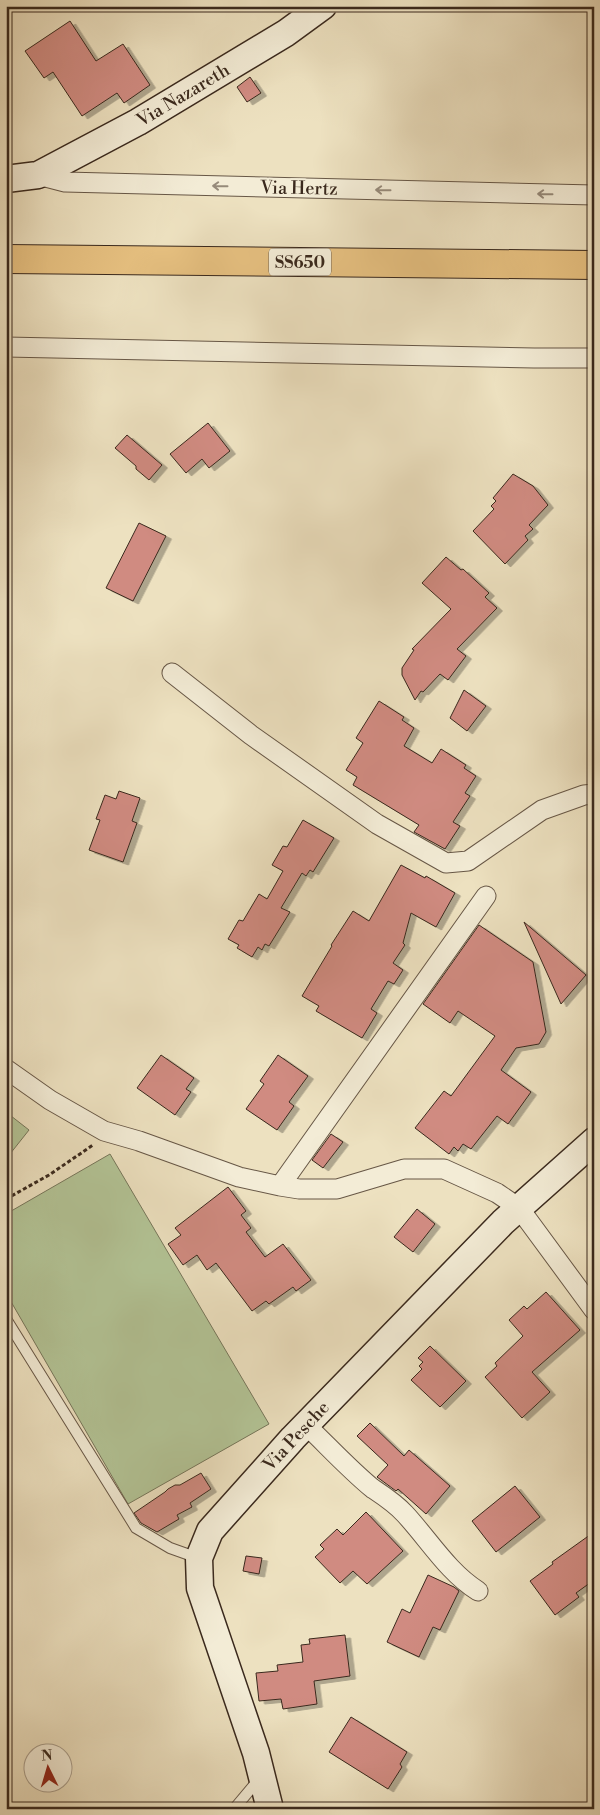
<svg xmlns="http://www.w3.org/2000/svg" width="600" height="1815" viewBox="0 0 600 1815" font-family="'Libre Bodoni',serif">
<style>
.green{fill:#b3c496;stroke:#76765a}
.building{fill:#d08b81;stroke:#3a291d;filter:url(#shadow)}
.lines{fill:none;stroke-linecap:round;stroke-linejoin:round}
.lane-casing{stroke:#675746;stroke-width:12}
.street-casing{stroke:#675746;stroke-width:21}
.secondary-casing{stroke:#3a291d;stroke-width:29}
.highway-casing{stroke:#3a291d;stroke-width:30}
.path{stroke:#3a291d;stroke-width:3;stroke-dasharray:4 2.5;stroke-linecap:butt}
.lane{stroke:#f3ecd6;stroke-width:10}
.street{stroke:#f3ecd6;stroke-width:19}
.secondary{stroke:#f3ecd6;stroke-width:26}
.highway{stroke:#e6c080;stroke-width:28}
.oneway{stroke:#968a7a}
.labels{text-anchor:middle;stroke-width:4;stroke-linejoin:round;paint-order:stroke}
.shield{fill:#f3ecd6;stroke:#726454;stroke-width:1}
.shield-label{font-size:16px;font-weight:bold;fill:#3a291d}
.street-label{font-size:18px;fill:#3a291d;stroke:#f3ecd6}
</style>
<defs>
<filter id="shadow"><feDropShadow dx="5.5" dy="3" stdDeviation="0" flood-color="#0004"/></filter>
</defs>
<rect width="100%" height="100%" fill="#ede1c0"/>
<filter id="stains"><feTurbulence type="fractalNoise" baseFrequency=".004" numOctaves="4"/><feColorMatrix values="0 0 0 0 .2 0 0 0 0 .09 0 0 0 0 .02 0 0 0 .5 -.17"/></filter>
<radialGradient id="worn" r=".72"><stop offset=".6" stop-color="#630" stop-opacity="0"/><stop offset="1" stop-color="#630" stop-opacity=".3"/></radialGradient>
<path class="green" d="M6,1112l23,18 -23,29z
M110,1154l159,270 -141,80 -122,-211v-79z"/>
<path class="building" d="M70,21l26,40 27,-17 27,41 -26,18 -7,-10 -35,23 -29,-44 -9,6 -19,-27z
M250,77l11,16 -14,9 -10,-15z
M208,423l22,28 -21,17 -7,-9 -16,14 -16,-19z
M127,435l35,30 -13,15 -13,-11v-3l-21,-18z
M513,474l20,12 15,19 -19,20 4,4 -8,7 3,4 -23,24 -32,-33 21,-22 -3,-3 5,-5 -3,-3z
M139,523l27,13 -33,65 -27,-13z
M446,557l15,13 2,-1 26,24 -4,4 12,11 -40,41 9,7 -18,24 -8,-6 -17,18 -2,-1 -6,9 -13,-25v-7l12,-18 -2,-1 39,-40 -29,-26z
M464,690l22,16 -19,25 -17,-13z
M379,701l25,16 -2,3 12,8 -10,18 28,17 9,-14 25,16 -2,3 12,8 -11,17 5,3 -17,26 7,4 -15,23 -31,-17 5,-7 -66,-40 4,-8 -11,-7 17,-27 -7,-5z
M119,791l21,7 -8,23 5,2 -14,39 -34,-12 11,-30 -4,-1 9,-24 11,4z
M303,820l31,18 -21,34 -3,-2 -4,6 -4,-3 -21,35 9,4 -21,34 -4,-2 -3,6 -4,-3 -6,10 -15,-9 2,-3 -11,-6 11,-19 4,1 16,-27 8,5 16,-28 -11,-6 11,-19 4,1z
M401,865l24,13 1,-2 29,17 -19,34 -25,-14 -8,30 2,2 -12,18 10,7 -9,14 -6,-3 -17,28 6,4 -15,25 -46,-27 3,-5 -17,-10 30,-50 -1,-1 22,-34 16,10z
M524,922l62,53 -25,29z
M479,925l54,37 13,70 -7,12 -23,4 -15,22 30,22 -23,32 -11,-8 -26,33 -8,-5 -5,7 -4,-4 -5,7 -34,-26 29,-37 7,5 44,-60 -37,-25 -8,12 -27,-19z
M161,1055l33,23 -8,11 5,3 -16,23 -38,-27z
M278,1055l30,21 -19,26 5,4 -17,24 -31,-21 18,-25 -4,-3z
M331,1134l12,8 -20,26 -11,-8z
M228,1187l18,24 -5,4 10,13 -5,4 19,25 18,-13 28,36 -15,11 -3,-4 -24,17 -3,-3 -14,10 -36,-48 -9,7 -10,-15 -14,10 -15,-21 13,-9 -6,-7z
M417,1209l18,15 -22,28 -19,-15z
M546,1292l34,38 -48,42 18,20 -28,26 -37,-41 12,-11 -2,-3 28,-27 -14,-16 15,-14 3,3z
M430,1346l36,35 -26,26 -29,-27 11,-11 -3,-3 4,-4 -5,-4z
M370,1423l34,33 5,-6 41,36 -24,28 -28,-25 -2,2 -19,-14 11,-12 -31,-29z
M201,1473l10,16 -21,14 2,4 -15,8 2,4 -22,13 -16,-9 -7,-10 31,-21 3,-3 7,-4h5z
M515,1486l25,31 -44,35 -24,-31z
M366,1512l37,39 -36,33 -14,-13 -13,12 -25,-26 9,-8 -4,-4 17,-16 6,6z
M594,1532v48l-18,13 3,4 -24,18 -25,-34 23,-17 -1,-2z
M246,1556l16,2 -3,16 -16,-3z
M428,1575l26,12 5,4 -19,39 -7,-3 -14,30 -32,-15 15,-33 8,4z
M345,1635l5,41 -36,5 3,23 -34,5 -2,-10 -22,2 -3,-28 22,-2 -1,-6 26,-3 -2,-17 9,-1 -1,-5z
M351,1717l56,35 -7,12 2,3 -14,22 -59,-37z"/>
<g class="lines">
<g class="lane-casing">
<path id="lane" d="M6,1319l130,209 34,20 28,10
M234,1809l26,-31"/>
</g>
<g class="street-casing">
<path id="street" d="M38,175l27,7 529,13
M6,347l528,11h60
M172,673l79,62 126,89 69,39 22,-2 74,-51 42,-15 10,-1
M6,1069l44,31 54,31 35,10 100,36 41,9 19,3h38l67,-20h40l53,24 22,15 75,102
M280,1186l206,-290
M306,1425c22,21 43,44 66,63 12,8 23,15 33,26 24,26 43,58 73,77"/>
</g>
<g class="secondary-casing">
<path id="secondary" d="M6,179l32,-4 100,-53 148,-89 37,-27
M270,1809l-14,-56 -56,-165 -1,-30 11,-27 83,-93 210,-216 91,-81"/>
</g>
<g class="highway-casing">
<path id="highway" d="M6,259l588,6"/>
</g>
<path class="path" d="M6,1199l43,-24 44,-30"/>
<use href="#lane" class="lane"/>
<use href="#street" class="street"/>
<use href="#secondary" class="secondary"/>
<use href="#highway" class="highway"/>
</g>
<defs><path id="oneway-shaft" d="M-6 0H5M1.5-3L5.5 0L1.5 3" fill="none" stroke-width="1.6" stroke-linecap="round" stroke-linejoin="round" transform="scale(1.25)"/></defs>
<g class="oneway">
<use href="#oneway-shaft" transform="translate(220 186) rotate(-179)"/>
<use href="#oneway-shaft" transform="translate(383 190) rotate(-179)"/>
<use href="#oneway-shaft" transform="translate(545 194) rotate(-179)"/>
</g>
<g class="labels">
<rect class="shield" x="269" y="248.5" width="62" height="27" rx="4"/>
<g class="shield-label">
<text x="300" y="268">SS650</text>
</g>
<g class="street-label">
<text transform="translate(183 95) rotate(-31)" y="6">Via Nazareth</text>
<text transform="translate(299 188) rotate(1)" y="6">Via Hertz</text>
<text transform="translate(296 1436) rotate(-47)" y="6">Via Pesche</text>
</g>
</g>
<rect width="600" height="1815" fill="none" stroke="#ede1c0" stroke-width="25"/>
<rect x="8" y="8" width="585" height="1800" fill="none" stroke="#3a291d" stroke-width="2.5"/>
<rect x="12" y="12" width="575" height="1790" fill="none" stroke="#3a291d"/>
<g transform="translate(48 1768) rotate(355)"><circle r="24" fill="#f3ecd6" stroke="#a99e8c"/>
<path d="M0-4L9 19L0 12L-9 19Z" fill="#8f2418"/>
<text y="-8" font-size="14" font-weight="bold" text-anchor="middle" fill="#3a291d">N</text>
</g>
<rect width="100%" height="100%" filter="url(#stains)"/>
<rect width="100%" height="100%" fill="url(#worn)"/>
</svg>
